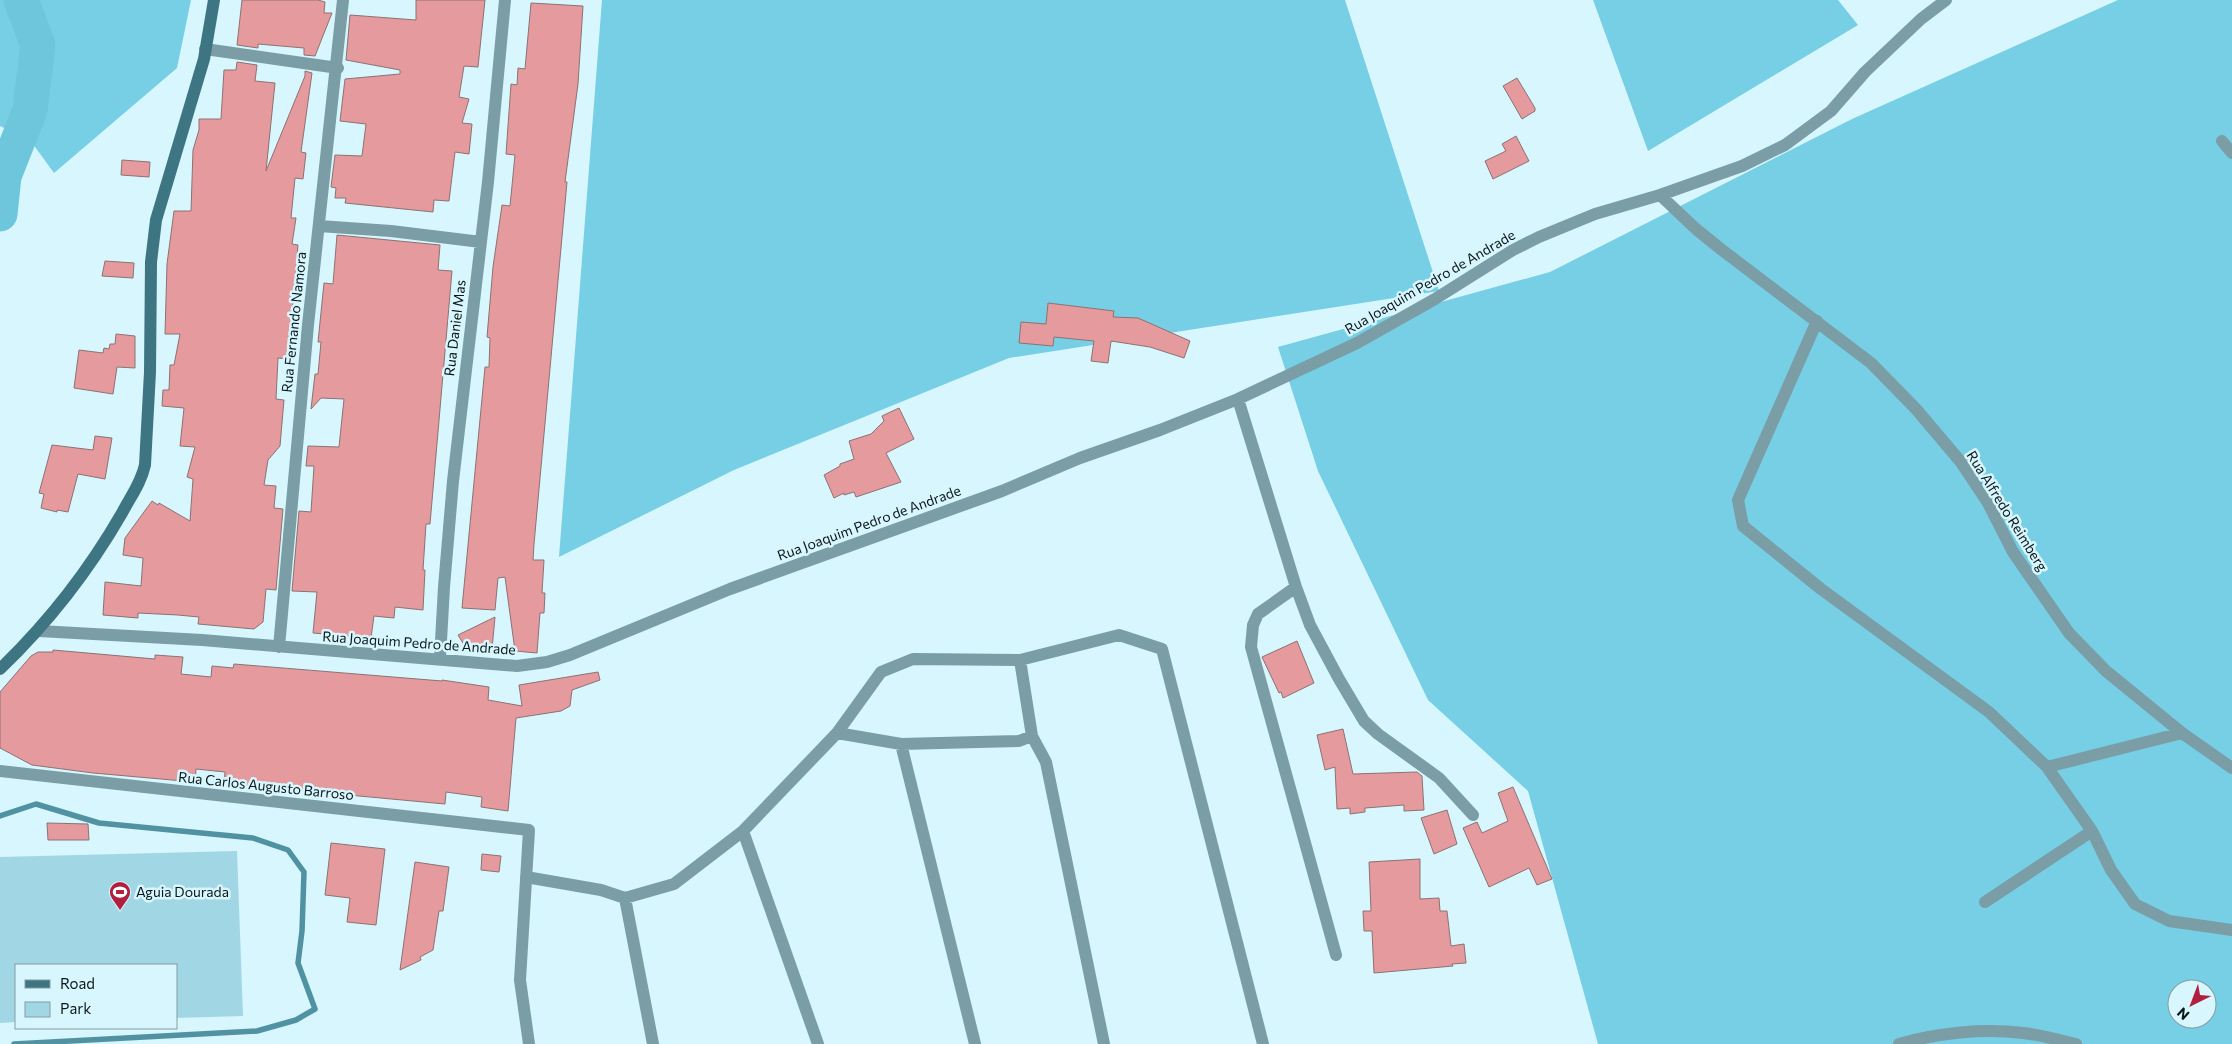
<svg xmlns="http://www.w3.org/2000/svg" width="2232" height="1044" viewBox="0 0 2232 1044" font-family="Commissioner,sans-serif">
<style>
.green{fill:#a1d7e4}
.forest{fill:#76cfe4;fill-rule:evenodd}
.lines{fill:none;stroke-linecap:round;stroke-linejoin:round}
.stream{stroke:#5092a1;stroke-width:5.5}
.river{stroke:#6dc6db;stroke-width:35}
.building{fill:#e59a9d;stroke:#8c7272}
.minor{stroke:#7a9da6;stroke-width:12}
.secondary{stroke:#3e7582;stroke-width:12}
.labels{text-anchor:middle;stroke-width:5;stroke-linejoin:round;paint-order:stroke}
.street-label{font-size:14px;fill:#0c1719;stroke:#d7f6fe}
.poi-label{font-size:14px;fill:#0c1719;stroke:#d7f6fe;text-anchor:start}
</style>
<rect width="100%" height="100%" fill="#d7f6fe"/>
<path class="green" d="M237,851l6,165 -67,2v-53h-160v57l-16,1v-166z"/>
<path class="forest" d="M0,0h191l-14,68 -123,105 -24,-33 -30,-14z
M602,0h743l94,291 -430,67 -275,112 -175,87z
M1593,0h245l20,25 -210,126z
M2118,0h114v1044h-634l-70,-253 -100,-91 -110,-229 -40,-124 272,-75 302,-153zM2177,989h30v30h-30z"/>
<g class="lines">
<path class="stream" d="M0,816l36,-12 63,19 154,15 35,12 16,22 -2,59 -4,32 17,46 -19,11 -39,11 -243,13"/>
<path class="river" d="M0,214l4,-38 26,-66 8,-65 -17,-45"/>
</g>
<path class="building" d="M242,0h76l7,2 -1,11h8l-17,43 -11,-1v-7l-46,-4v4l-21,-3z
M416,0h69l-7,67 -14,-1 -5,31 10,2 -7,24 10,1 -3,30 -14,-2 -6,49 -15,-1 -1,12 -88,-9 1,-5h-11l1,-10 -5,-1 4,-32 27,1 4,-32 -26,-3 5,-42 55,-5v-4l-54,-10 4,-45 66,5z
M531,3l52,3 -5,78 -13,98h2l-33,362 -1,16h11l-2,33h3l-1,20h-4l-3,40 -22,-2 -10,-74 -7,1 -3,32 -33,-2 23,-241h4l1,-29 -3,-1 6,-70 9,-62 8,1 5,-51 -9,-1 5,-70 6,1 1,-17 7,1z
M237,62l20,3 -2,16 20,2 -9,88 39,-95v-5l7,2 -11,79 5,1 -3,26 -8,-1 -4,40h5l-4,26 6,1 -10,114 -10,-1 -2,41 8,1 -4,46 -12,14 -4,25 12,1 -2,22 9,1 -7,81 -10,-1 -3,33 -9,7 -56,-5 1,-7 -21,-2 -40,-2v5l-35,-3 2,-33 36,4 2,-28 -20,-3 2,-17 27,-37 6,4 1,-2 31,18 3,-42 -6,-2 8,-30 -15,-1 4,-38 -22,-2 1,-16h6l1,-25h4l6,-31h-15l2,-70 7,-53h17l2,-61 6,-20v-11h22l3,-49h12z
M1517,78l18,30v3l-13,8 -19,-33z
M1516,136l13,25 -36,18 -8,-18 21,-10 -4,-7z
M122,160l28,2 -1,15 -28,-2z
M337,235l103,10 -2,25 14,1 -22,253h-4l-3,46h2l-2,40 -28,-3 -1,11 -20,-2 -3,22 -58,-5 4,-41 -25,-1 7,-80 12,1 3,-46h-8l2,-20 31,1 5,-48 -23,-1 -10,11 4,-35h3l3,-32h-3l6,-59 9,1z
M105,261l29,2 -1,15 -31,-2z
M1048,303l66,8 -1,6 25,1 52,23 -6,17 -34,-11 -39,-6 -3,22 -17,-2 3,-20 -40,-4 -1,9 -34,-3 2,-21 25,2z
M116,334l19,2v32l-18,-1 -4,27 -39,-6 5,-38 24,3 1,-5 5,1 1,-5h5z
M899,408l15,31 -28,14 15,29 -45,15 -2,-5 -10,3v-2l-10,5 -10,-23 16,-9v-2l14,-5 -5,-18 22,-7 13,-13 -2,-5z
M95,436l17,2 -7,41 -27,-5 -10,38 -11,-2v2l-16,-4 3,-14 -5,-1 13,-48 41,5z
M495,617l-3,32 -26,-1 -8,-13z
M1297,641l17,42 -31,15 -2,-6 -2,1 -17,-36z
M53,650l102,9v-4l28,2 -2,17 30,3 1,-11 21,2 1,-4 208,17v-1l47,7 -1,13 34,6 -3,-21 79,-13 2,8 -28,10 -2,16 -9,5 -45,7 -8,93 -27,-4 1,-10 -36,-5 -1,12 -118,-11v-5l-26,3 -77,-7 1,-12 -29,-3 -1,13 -102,-9 -61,-8 -32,-17v-56l31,-36 7,-4h15z
M1343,729l10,45 64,-2 5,4 2,34 -20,1v-6l-39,3v4l-15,2v-6l-13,1 -2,-42 -10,3 -8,-35z
M1513,787l39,92 -15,6 -8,-17 -40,19 -26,-59 14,-6 5,11 26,-12 -10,-28z
M1447,810l10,34 -23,10 -13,-36z
M47,823l41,1 1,16h-41z
M331,843l54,6 -9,76 -29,-3 3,-24 -25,-3z
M482,854l19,2 -2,16 -18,-2z
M1420,859v40l19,-1 1,13h7l4,35 13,-2 2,19 -14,1 1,2 -79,7 -2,-42h-8l-1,-20h8l-2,-49z
M415,862l34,5 -6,44h-4l-6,39 -13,7 1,3 -21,10z"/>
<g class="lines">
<path class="minor" d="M205,49l133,19
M2222,141l10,12
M1660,195l36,34 26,21 149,113 45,46 44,52 28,42 25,49 56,81 37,38 76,62 50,35
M319,226l72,5 90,11
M1817,321l-79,179 5,26 78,63 168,123 58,55 135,-34
M1238,399l58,188 14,38 29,54 25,42 14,13 61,44 34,37
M1296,587l-38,27 -5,11 -2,22 85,308
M39,631l163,9 315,26 30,-4 23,-7 160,-66 272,-98 78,-33 80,-28 78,-31 119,-56 78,-44 78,-49 26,-13 56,-23 65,-19 82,-29 43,-21 46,-34 34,-39 56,-53 25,-19
M279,647l29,-322 35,-325
M440,659l4,-72 9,-106 35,-299 17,-182
M1020,660l12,76
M837,733l44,-61 32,-13 107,1 99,-25 43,14 101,395
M901,744l74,300
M2047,767l45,64 19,39 24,34 34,17 63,9
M0,771l529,59 -9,150 9,64
M743,831l75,213
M526,877l75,13 24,8 49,-14 69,-53 94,-98 64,11 118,-3 13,-5 14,26 58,282
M625,898l28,146
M1985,902l107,-71
M1899,1044c38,-11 84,-16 124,-11 18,2 36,7 53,11"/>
<path class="secondary" d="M0,669c49,-47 88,-97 122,-156 9,-17 19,-30 23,-48l5,-93 1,-110 5,-42 48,-161 10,-59"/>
</g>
<defs>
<g id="stadium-pin" transform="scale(1.125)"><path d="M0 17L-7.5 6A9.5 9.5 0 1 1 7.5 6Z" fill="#b21f3e" stroke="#d7f6fe"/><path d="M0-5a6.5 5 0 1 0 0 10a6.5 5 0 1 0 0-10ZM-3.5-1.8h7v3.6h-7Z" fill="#fff"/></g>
</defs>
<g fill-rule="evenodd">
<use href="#stadium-pin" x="120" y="892"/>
</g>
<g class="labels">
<g class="street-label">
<text transform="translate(1430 282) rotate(-30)" y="5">Rua Joaquim Pedro de Andrade</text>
<text transform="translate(294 322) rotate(-84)" y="5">Rua Fernando Namora</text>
<text transform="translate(455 328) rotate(-83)" y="5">Rua Daniel Mas</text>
<text transform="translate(2007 511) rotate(58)" y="5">Rua Alfredo Reimberg</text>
<text transform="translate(869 523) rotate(-20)" y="5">Rua Joaquim Pedro de Andrade</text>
<text transform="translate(419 643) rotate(4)" y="5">Rua Joaquim Pedro de Andrade</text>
<text transform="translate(266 786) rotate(6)" y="5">Rua Carlos Augusto Barroso</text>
</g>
<g class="poi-label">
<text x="136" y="897">Aguia Dourada</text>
</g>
</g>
<rect x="15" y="964" width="162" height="65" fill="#d7f6fe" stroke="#869da2"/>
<rect x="25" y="980" width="25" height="8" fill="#3e7582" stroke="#869da2"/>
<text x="60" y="989" font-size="15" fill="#0c1719">Road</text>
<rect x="25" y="1002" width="25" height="15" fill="#a1d7e4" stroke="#869da2"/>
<text x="60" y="1014" font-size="15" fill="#0c1719">Park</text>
<g transform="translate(2192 1004) rotate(222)"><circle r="24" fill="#d7f6fe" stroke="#869da2"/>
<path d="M0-4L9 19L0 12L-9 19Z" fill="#b21f3e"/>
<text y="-8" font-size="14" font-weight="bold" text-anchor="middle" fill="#0c1719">N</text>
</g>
</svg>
